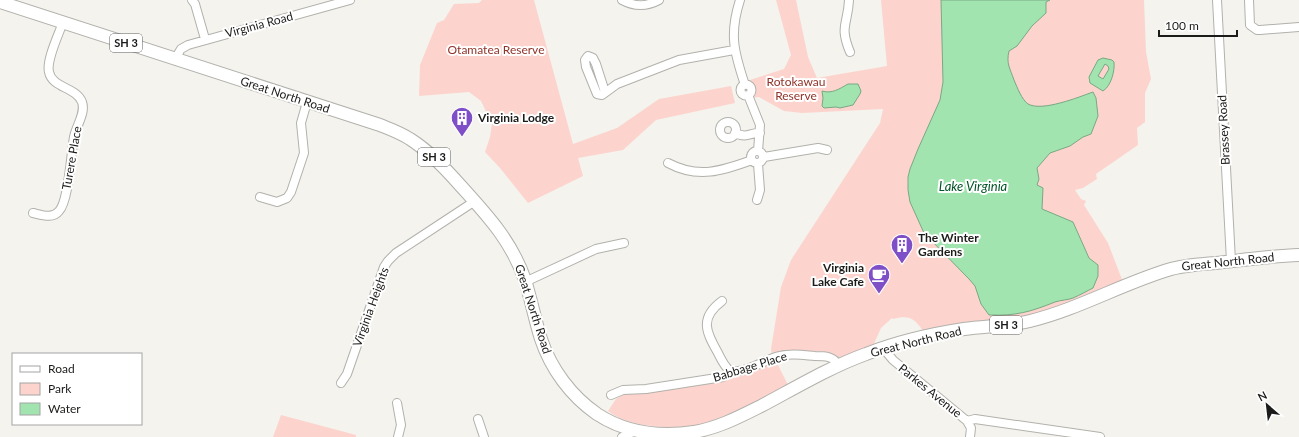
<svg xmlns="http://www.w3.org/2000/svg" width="1299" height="437" viewBox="0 0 1299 437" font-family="Lato,sans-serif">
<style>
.green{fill:#fdd4cd}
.water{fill:#a1e4b0;stroke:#79a883;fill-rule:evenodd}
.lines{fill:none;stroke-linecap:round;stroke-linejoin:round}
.minor-casing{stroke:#b2b1ac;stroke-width:10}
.highway-casing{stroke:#b2b1ac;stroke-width:14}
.minor{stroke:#fff;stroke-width:8}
.highway{stroke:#fff;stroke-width:12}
.labels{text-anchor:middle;stroke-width:4;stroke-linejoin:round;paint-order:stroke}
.shield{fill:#fff;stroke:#5f5f5e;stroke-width:1}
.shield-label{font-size:11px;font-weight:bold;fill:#1b1b19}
.street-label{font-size:12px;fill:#1b1b19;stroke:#fff}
.park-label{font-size:12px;fill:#903329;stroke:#fff}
.poi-label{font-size:12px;font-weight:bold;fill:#1b1b19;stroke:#fff;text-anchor:start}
.water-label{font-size:13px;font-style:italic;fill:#035326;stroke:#fff}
</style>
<rect width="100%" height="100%" fill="#f4f3ee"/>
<path class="green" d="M482,0h52l39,144 44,-16 42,-29 72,-13 4,17 -79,17 -33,30 -45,8 5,18 -55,27 -28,-35 -15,-16 5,-15 2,-13 -11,-23 -12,-9 -50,4 1,-31 17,-42 7,-3 10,-16 25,-1z
M776,0h20l12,57 9,21 70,-12 -6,-66h263l2,52 5,27 -6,14v29l-8,6 1,17 -42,29 1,5 -14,9 -8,2 6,9 5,2 -2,4 24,38 15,39 -82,33 -116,19c-9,-14 -14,-20 -32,-15l-1,-1 -11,10 -8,18 -38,15 -8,-9c-20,-2 -35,1 -55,5l-1,-8 10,-62 10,-27 89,-137 3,-14 -81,4 -18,-2 -25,-14 -9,1v-18l34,-11 7,-14z
M774,363h3l11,22c-29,15 -63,36 -95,41 -16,3 -33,1 -49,-1 -12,-2 -26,-6 -36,-14l8,-12 9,-5 107,-17z
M281,415l75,20v2h-83z"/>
<path class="water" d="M941,0h109l-4,2v11l-14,13 -15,20 -8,5c-3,13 1,17 5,29 3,7 8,20 14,24 14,8 51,-7 65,-12l3,6 2,18 -7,18 -8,3 -13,9 -20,7 -13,15 2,11 -2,6 6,3 -1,21 31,13 16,36 9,7v11l-5,12c-6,3 -13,7 -20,10 -5,2 -12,2 -18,4 -25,10 -39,14 -66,13l-8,-11 -6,-18 -6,-7 -45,-46 -14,-31 -2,-12v-13l2,-8 8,-20 22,-49 3,-18z
M1103,58l9,2 2,2c1,9 -3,24 -11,29l-13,-8 -1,-6 9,-17zM1105,64l3,2 1,3 -6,10 -5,-3z
M848,84h10l3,7 -1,3 -7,11 -13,3 -4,-1 -12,1 -2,-2 1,-8 -1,-7c10,3 17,-2 26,-7z"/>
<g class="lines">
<g class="minor-casing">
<path id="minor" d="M192,0l3,4 10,35
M622,0c13,7 24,7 37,0
M740,0c-11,34 -6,52 5,85
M849,0c-1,24 -10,26 1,52
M1217,0l14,261
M1249,0l1,25 7,5h3l39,-3
M175,59l6,-10 7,-4 162,-45
M740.5 90a5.5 5.5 0 1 1 11 0a5.5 5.5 0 1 1-11 0Z
M605,92l-9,-28 -3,-6 -5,-2 -3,4 1,7 11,27 5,1 15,-11 62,-24 55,-10
M748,95l12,30 -2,26
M720 130a8 8 0 1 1 16 0a8 8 0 1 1-16 0Z
M735,133c13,6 15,-1 25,0
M751 157a6 6 0 1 1 12 0a6 6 0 1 1-12 0Z
M764,157l54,-9 9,2
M668,163c30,16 54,8 84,-3
M260,197l17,5 10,-4 4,-6 13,-39 -3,-30 6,-21
M757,200l3,-10 -2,-26
M33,213c9,2 20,6 26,-2 10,-10 12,-59 15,-74 2,-11 12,-24 8,-35 -6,-15 -30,-14 -33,-30 -3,-12 10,-38 14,-50
M525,282l71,-33 28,-6
M722,301c-23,17 -16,31 -4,52 3,6 6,13 12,18
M883,348l10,12 74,61 4,7 -1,9
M341,383l6,-9 37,-107 4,-6 8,-8 79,-52
M611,395l12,-5 23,-1 77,-12 7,-6c15,3 35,-12 50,-15 12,-3 23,-1 35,0 10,0 19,0 24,10
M397,403l4,22 -3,12
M478,419l6,18
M967,421l8,-2 125,18
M622,437l6,-3 9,-3"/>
</g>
<g class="highway-casing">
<path id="highway" d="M0,2l380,123c10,4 21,8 30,14 19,12 34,28 49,45 28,31 52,56 66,96 6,19 10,40 16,59 10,30 30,57 56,75 29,19 63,23 97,18 24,-4 45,-15 67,-26 34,-18 69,-39 105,-52 31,-12 65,-20 98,-25 22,-3 44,-3 66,-8 49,-12 93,-38 141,-52 15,-4 30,-5 45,-6 27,-3 55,-7 83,-8"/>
</g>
<use href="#minor" class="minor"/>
<use href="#highway" class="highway"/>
</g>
<defs>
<g id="building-pin" transform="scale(1.15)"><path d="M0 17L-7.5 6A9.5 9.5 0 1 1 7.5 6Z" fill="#7e4fc7" stroke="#fff"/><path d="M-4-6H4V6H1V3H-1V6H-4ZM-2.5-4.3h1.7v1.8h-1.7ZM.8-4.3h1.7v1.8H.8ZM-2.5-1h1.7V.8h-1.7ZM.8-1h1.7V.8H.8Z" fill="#fff"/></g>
<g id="cafe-pin" transform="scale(1.15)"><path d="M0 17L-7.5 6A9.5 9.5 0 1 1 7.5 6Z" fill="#7e4fc7" stroke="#fff"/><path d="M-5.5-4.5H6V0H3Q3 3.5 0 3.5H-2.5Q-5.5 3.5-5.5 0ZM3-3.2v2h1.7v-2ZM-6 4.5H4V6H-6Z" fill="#fff"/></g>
</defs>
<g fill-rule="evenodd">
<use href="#building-pin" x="462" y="118"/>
<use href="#building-pin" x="902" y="245"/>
<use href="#cafe-pin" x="879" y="275"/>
</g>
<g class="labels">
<g class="shield">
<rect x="110" y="34" width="32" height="18" rx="3"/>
<rect x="418" y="148" width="32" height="18" rx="3"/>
<rect x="990" y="316" width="32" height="18" rx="3"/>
</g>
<g class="shield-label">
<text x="126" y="47">SH 3</text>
<text x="434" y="161">SH 3</text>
<text x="1006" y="329">SH 3</text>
</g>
<g class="street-label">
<text transform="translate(259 25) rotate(-15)" y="4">Virginia Road</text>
<text transform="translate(285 95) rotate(18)" y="4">Great North Road</text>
<text transform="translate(1224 130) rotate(-93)" y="4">Brassey Road</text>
<text transform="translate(72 158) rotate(-80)" y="4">Turere Place</text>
<text transform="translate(1228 262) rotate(-6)" y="4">Great North Road</text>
<text transform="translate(371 307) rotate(-70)" y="4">Virginia Heights</text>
<text transform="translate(533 309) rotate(72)" y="4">Great North Road</text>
<text transform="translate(916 342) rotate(-14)" y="4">Great North Road</text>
<text transform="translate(750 367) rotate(-17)" y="4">Babbage Place</text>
<text transform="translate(930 391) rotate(39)" y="4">Parkes Avenue</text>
</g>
<g class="park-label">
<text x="496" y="54">Otamatea Reserve</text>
<text x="796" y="86">Rotokawau<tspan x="796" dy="14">Reserve</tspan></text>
</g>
<g class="poi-label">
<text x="478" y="122">Virginia Lodge</text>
<text x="918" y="242">The Winter<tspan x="918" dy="14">Gardens</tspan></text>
<text x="864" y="272" text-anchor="end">Virginia<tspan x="864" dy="14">Lake Cafe</tspan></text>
</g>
<g class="water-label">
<text x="973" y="191">Lake Virginia</text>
</g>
</g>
<rect x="12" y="353" width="130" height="72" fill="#ffffff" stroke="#a4a4a3"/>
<rect x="20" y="366" width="20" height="6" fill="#ffffff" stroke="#a4a4a3"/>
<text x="48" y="373" font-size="12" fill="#1b1b19">Road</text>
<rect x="20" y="383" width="20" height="12" fill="#fdd4cd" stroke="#a4a4a3"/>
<text x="48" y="393" font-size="12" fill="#1b1b19">Park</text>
<rect x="20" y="403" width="20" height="12" fill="#a1e4b0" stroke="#a4a4a3"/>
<text x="48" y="413" font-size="12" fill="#1b1b19">Water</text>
<g transform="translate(1267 405) rotate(332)" stroke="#ffffff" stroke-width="3" paint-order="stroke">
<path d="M0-3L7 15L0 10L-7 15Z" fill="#1b1b19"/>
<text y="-6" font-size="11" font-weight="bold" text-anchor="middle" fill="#1b1b19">N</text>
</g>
<path d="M1159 30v6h78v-6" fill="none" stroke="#1b1b19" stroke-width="2"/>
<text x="1165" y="30" font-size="12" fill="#1b1b19" stroke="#ffffff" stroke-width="3" paint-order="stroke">100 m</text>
</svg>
